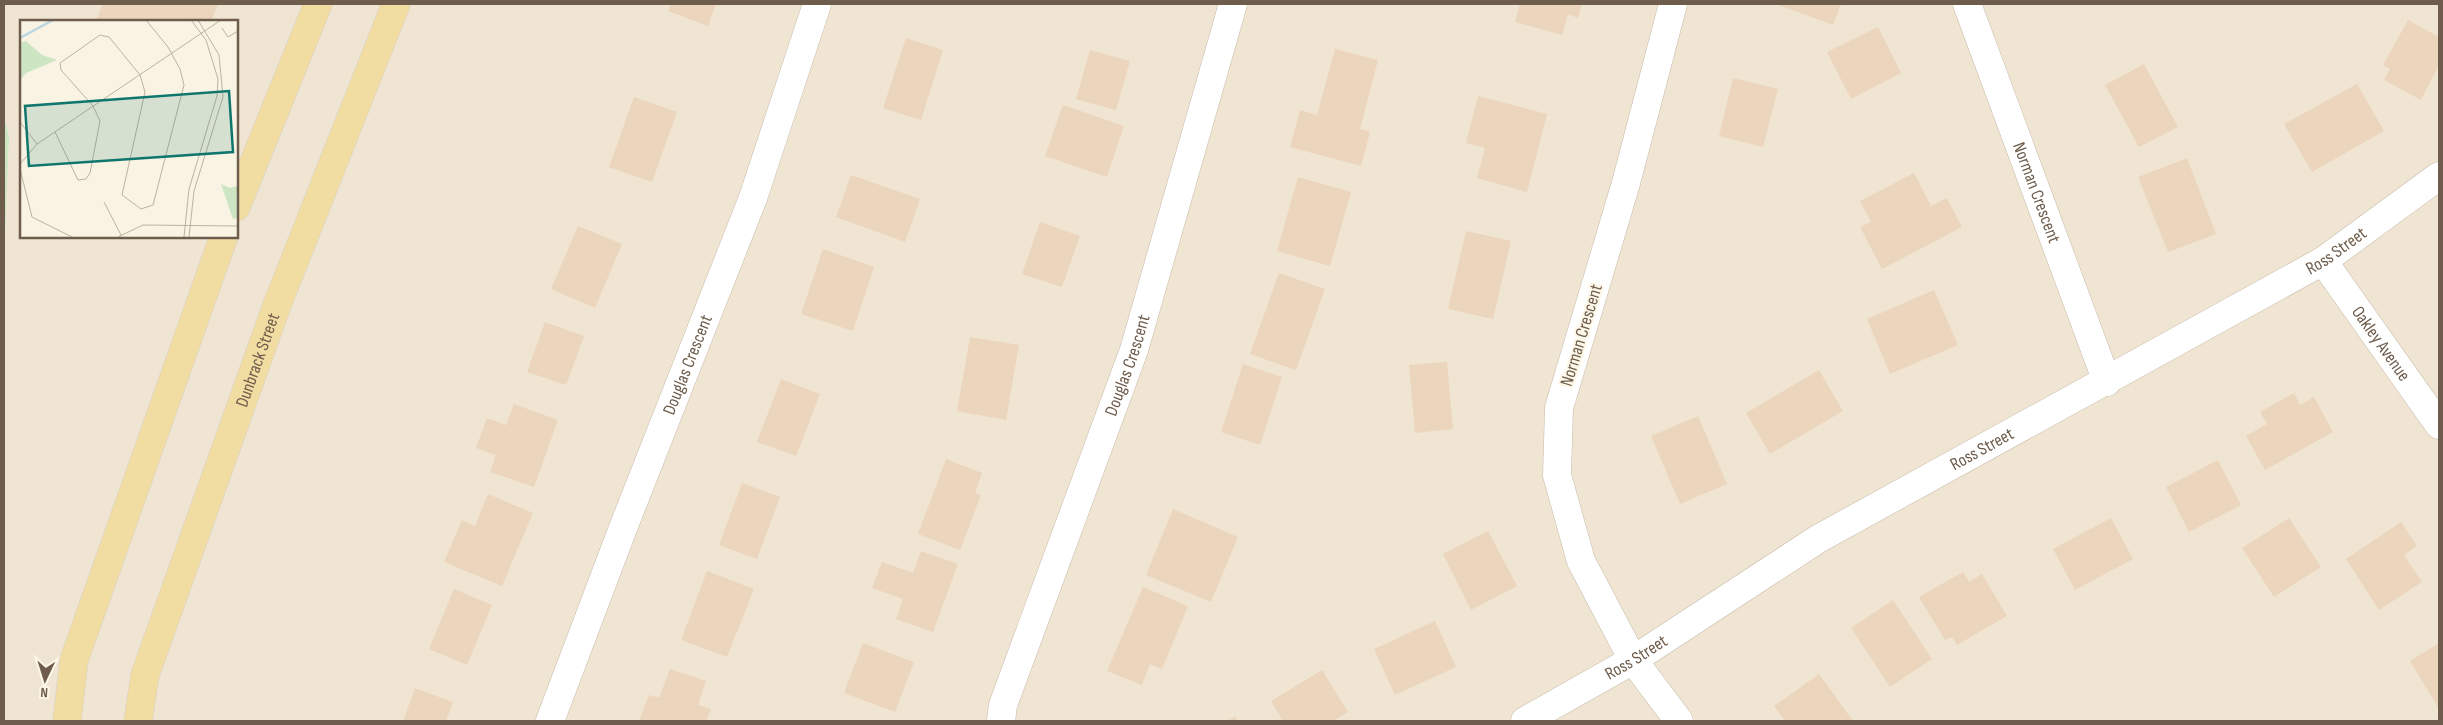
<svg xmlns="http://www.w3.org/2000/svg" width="2443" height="725" viewBox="0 0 2443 725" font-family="'Sofia Sans Condensed',sans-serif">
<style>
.residential{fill:#f0e5d2;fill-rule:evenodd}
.green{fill:#cde5c3}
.building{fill:#ebd5bd}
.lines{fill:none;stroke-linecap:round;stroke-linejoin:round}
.minor-casing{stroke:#c8bbab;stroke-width:29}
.major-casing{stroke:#d6d1cd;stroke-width:29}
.minor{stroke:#fff;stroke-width:28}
.major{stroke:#f1dca2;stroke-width:28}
.labels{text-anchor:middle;stroke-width:4.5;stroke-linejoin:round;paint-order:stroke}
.street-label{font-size:18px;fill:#6e5c4c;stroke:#fdf7e8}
.inset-river{fill:none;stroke:#bad6e0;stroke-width:2.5}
.inset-road{fill:none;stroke:#bdb2a2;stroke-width:1}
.view{fill:#0f766e;fill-opacity:0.15;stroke:#0f766e;stroke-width:2.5}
.inset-edge{fill:none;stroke:#6e5c4c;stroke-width:2.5}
</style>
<rect width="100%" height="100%" fill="#f9f3e3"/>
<path class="residential" d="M5,4h2434v717h-2435v-484l1,1 4,-102 -5,-20zM21,21h215v215h-215z"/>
<path class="green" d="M4,116l5,20 -4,103 -1,-2z"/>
<path class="building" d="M103,4h115l-7,17h-115z
M671,4h45l-8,22 -40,-15z
M1520,4h62l-4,14 -10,-4 -6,21 -47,-13z
M1776,4h65l-8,21z
M2408,20l31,17v28l-18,35 -37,-20 6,-11 -7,-4z
M1878,27l23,46 -50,26 -24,-47z
M906,38l37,12 -22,70 -38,-12z
M1335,49l43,11 -18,69 10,3 -9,34 -71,-19 10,-37 17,5z
M1090,50l40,11 -14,49 -40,-11z
M2144,64l34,63 -39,20 -34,-62z
M1733,78l45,11 -15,58 -44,-11z
M2357,84l27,47 -72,41 -28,-48z
M1478,96l69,18 -20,78 -50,-14 8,-30 -19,-5z
M634,97l43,15 -25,70 -43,-15z
M1063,105l61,21 -17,51 -62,-21z
M2187,158l29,76 -48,18 -30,-75z
M1914,173l17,33 16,-8 15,29 -80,42 -22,-42 11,-5 -11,-21z
M851,175l69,24 -15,43 -69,-25z
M1298,177l53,15 -21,74 -53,-15z
M1040,222l40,14 -18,51 -40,-13z
M578,226l44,18 -27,64 -44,-19z
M1466,231l45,10 -18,78 -45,-10z
M823,249l51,18 -21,64 -52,-17z
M1279,273l46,16 -29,81 -46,-16z
M1934,290l24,55 -68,29 -23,-55z
M545,322l39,14 -18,49 -39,-13z
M970,337l49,8 -13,75 -49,-9z
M1447,362l6,67 -38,4 -6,-68z
M1243,364l39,13 -22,68 -39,-13z
M1819,370l24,41 -73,43 -24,-41z
M781,379l39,15 -24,62 -39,-14z
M2294,393l6,12 14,-8 19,35 -68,38 -19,-34 21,-12 -7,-12z
M514,404l44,16 -24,67 -44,-15 6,-17 -20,-7 11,-30 19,7z
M1698,416l29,68 -47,20 -29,-68z
M946,459l36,14 -7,20 6,2 -21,55 -42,-16z
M2218,460l23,45 -52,27 -23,-45z
M742,483l38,14 -23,62 -38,-14z
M488,494l45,19 -31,73 -58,-24 18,-42 13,6z
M1173,509l65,28 -27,65 -65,-27z
M2111,518l22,41 -58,31 -22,-41z
M2289,518l32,49 -47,30 -32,-49z
M2401,522l16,24 -13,9 18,27 -43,28 -33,-51z
M1488,531l29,55 -46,24 -28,-56z
M921,551l37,13 -25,68 -37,-13 7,-20 -31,-11 10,-26 31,11z
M707,571l47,18 -27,68 -46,-17z
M1963,572l6,10 13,-8 25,42 -50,29 -5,-8 -7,3 -26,-43z
M1143,587l45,19 -26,63 -12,-5 -8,21 -35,-14z
M454,589l38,16 -25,60 -38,-16z
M1893,600l39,59 -42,28 -39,-59z
M1435,621l21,46 -61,28 -21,-46z
M863,643l51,19 -19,50 -51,-19z
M2439,643v66l-29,-48z
M670,669l36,12 -8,24 13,4 -5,12h-67l10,-26 10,3z
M1322,670l26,42 -15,9h-50l-12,-20z
M1819,674l34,47h-68l-11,-15z
M415,688l38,14 -7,19h-43z
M1235,717l3,4h-12z"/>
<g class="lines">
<g class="minor-casing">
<g id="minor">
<path d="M1673,4l-47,179 -67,225 -2,67 24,86 52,99 46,61"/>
<path id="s1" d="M1967,4l140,378"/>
<path id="s2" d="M2323,261l116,164"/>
<path id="s3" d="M550,721l73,-193 130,-330 64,-194"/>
<path id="s4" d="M1001,721l2,-16 131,-355 99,-346"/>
<path id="s5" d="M1525,721l108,-61 185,-121 505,-278 116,-85"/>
</g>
</g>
<g class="major-casing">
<g id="major">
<path d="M236,207l82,-203"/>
<path d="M67,721l7,-61 150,-424"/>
<path id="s6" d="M138,721l7,-46 132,-370 119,-301"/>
</g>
</g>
<use href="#minor" class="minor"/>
<use href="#major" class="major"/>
</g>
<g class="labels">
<g class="street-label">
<text dy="6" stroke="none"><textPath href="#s1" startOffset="201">Norman Crescent</textPath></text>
<text dy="6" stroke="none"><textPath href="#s5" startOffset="938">Ross Street</textPath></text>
<text transform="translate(1581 335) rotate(-73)" y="6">Norman Crescent</text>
<text dy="6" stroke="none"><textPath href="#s2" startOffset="101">Oakley Avenue</textPath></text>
<text dy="6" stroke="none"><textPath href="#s6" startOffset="381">Dunbrack Street</textPath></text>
<text dy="6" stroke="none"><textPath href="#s3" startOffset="382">Douglas Crescent</textPath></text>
<text dy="6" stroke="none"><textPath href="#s4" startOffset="378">Douglas Crescent</textPath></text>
<text dy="6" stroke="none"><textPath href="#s5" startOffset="532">Ross Street</textPath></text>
<text dy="6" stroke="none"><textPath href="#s5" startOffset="128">Ross Street</textPath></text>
</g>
</g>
<g transform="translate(20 20)">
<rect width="218" height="218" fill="#f9f3e3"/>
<path d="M6,21l16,14 15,5 -31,13 -6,7v-37zM201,164l9,4 7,-2v32l-4,1z" fill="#cde5c3"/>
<path class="inset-river" d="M0,18l33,-18"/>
<path class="inset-road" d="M202,8l6,9 10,-6M0,102l17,22M35,112l23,48 8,-1 4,-6 10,-52 -7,-15 -32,-36 -1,-7 40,-28 9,2 31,38 5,17 -23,103 19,14 12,-4 31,-120 -4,-16 -12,-22 -22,-27M0,144l17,-20 184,-124M0,149l12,48 40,20M84,182l17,33M98,217l25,-12 95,1M164,217l5,-48 28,-93 1,-17 -12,-39 -15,-20M169,217l5,-46 29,-94 -4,-42 -21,-35"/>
<path class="view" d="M209,71l4,61 -204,14 -4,-60z"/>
<rect width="218" height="218" class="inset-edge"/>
</g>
<rect width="2443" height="725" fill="none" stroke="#6e5c4c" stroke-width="10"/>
<g transform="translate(45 680) rotate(184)" stroke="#fdf7e8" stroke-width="4" paint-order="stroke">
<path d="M0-4L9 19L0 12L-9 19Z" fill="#6e5c4c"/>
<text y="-8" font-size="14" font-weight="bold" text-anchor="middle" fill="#6e5c4c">N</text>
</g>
</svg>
